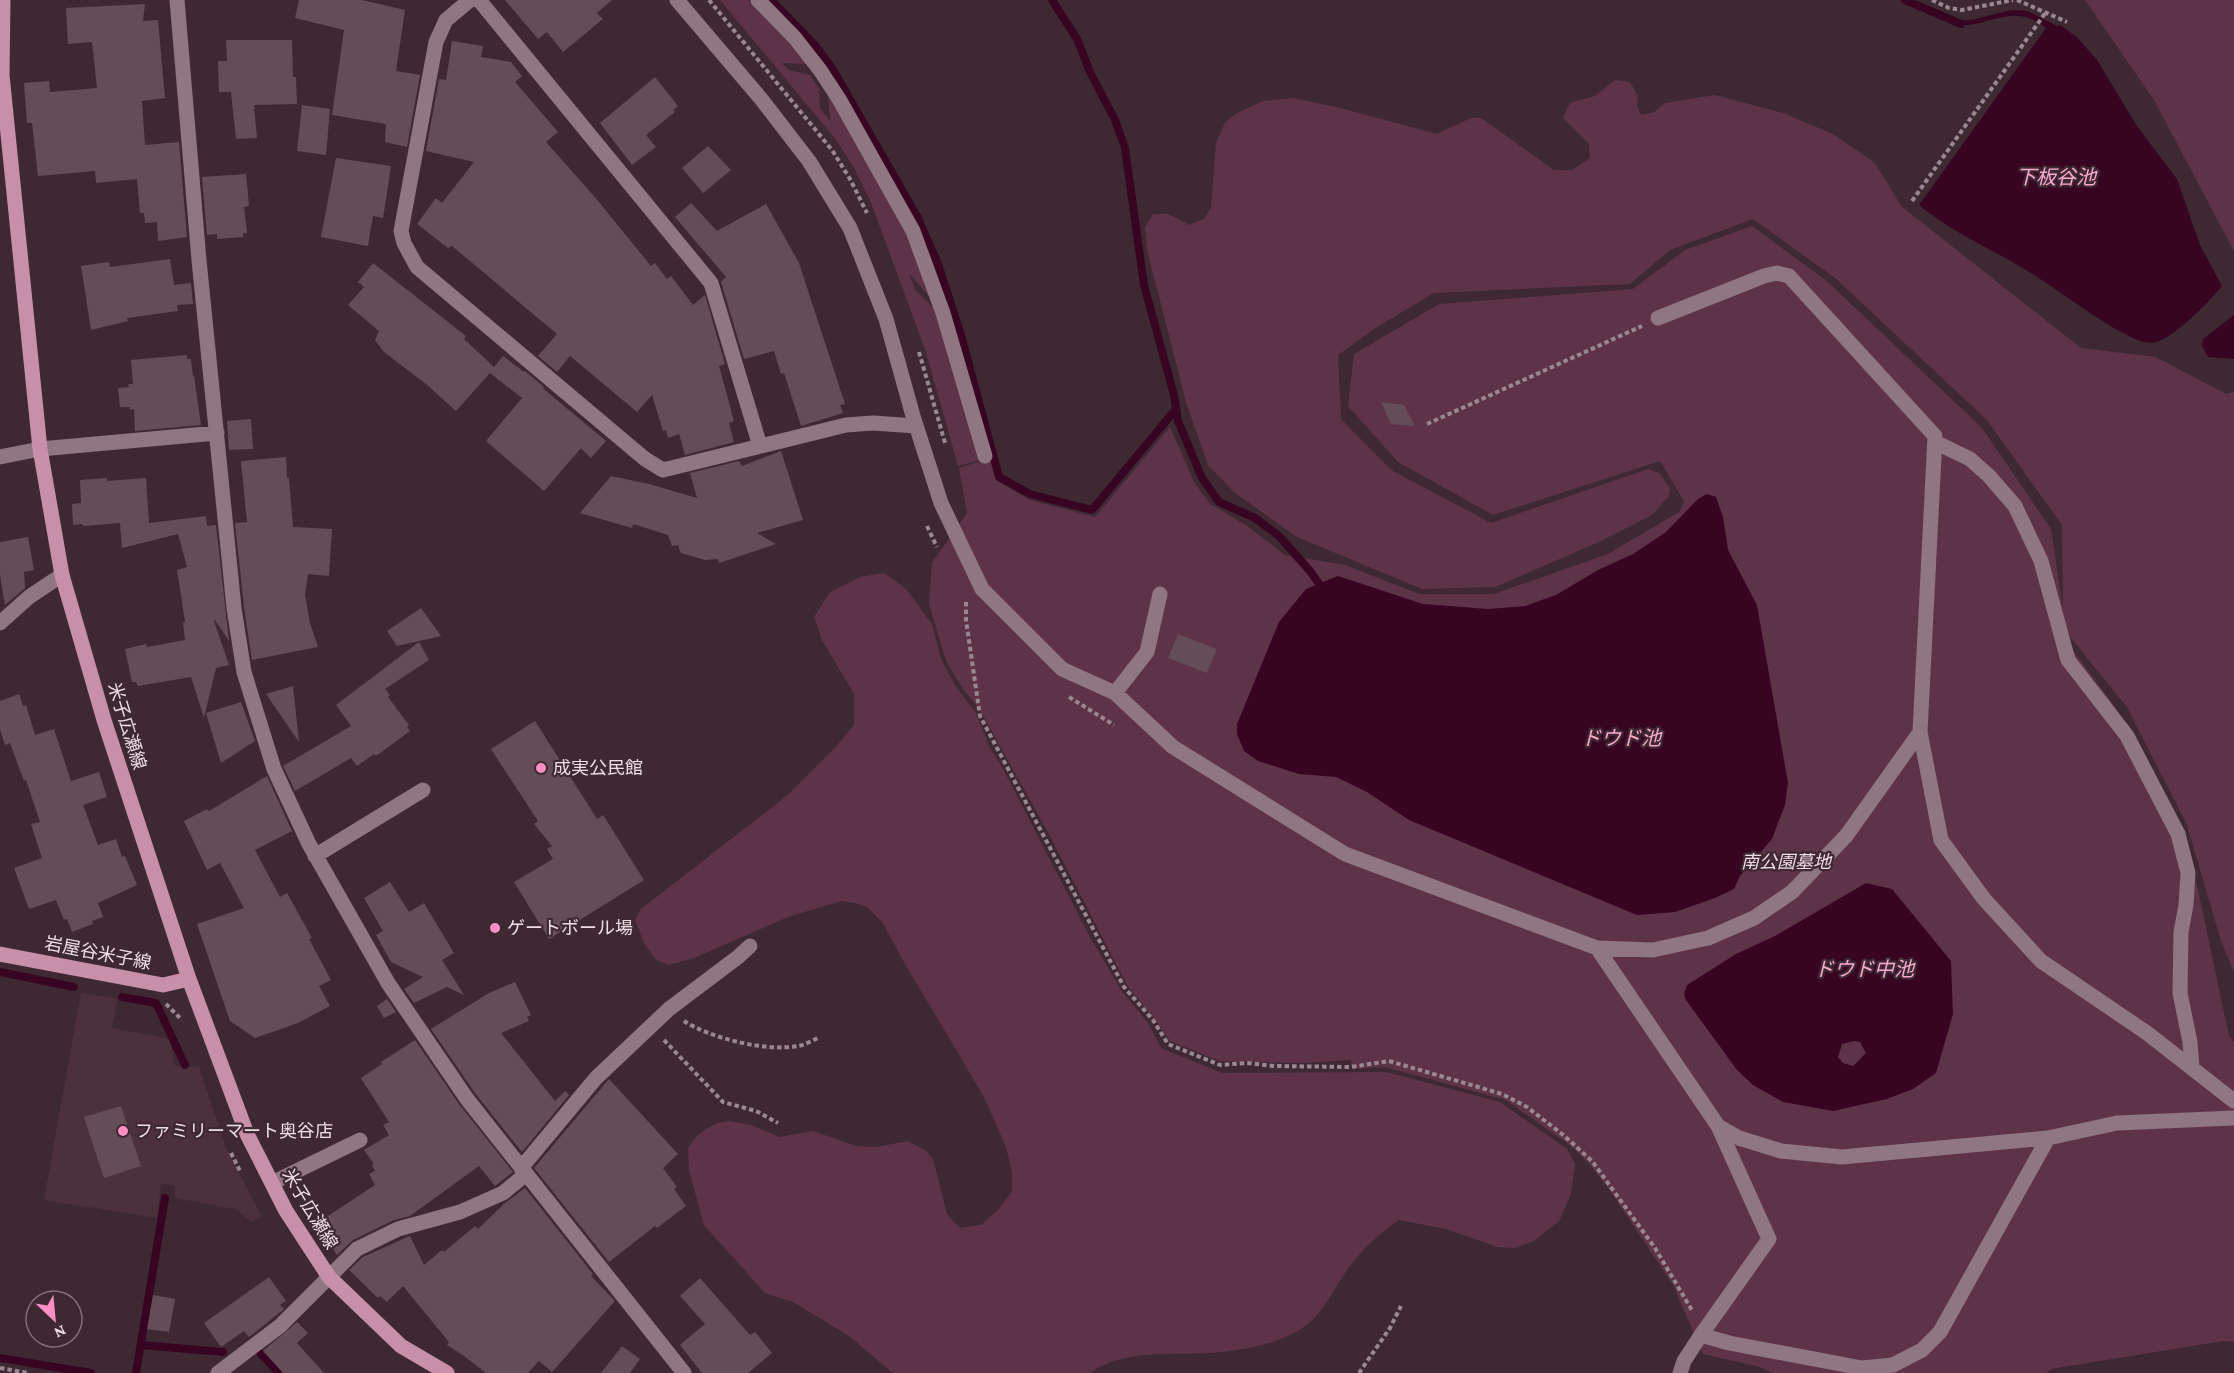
<svg xmlns="http://www.w3.org/2000/svg" width="2234" height="1373" viewBox="0 0 2234 1373" font-family="'Crimson Pro','Noto Sans JP',serif">
<style>
.built{fill:#4c313d}
.green{fill:#5e3348}
.water{fill:#370522;fill-rule:evenodd}
.lines{fill:none;stroke-linecap:round;stroke-linejoin:round}
.stream{stroke:#370522;stroke-width:8}
.building{fill:#644d57}
.path{stroke:#9a8890;stroke-width:4;stroke-dasharray:4.5 3;stroke-linecap:butt}
.minor{stroke:#8f7680;stroke-width:15}
.major{stroke:#c790a8;stroke-width:15}
.poi-dot{fill:#fc8fc3;stroke:#3e2933;stroke-width:2}
.labels{text-anchor:middle;stroke-width:4.5;stroke-linejoin:round;paint-order:stroke}
.street-label{font-size:18px;fill:#ecdee4;stroke:#3e2933}
.poi-label{font-size:18px;fill:#ecdee4;stroke:#3e2933;text-anchor:start}
.park-label{font-size:18px;font-style:italic;fill:#f1dbe4;stroke:#3e2933}
.water-label{font-size:20px;font-style:italic;fill:#fca8ce;stroke:#3e2933}
</style>
<rect width="100%" height="100%" fill="#3e2933"/>
<path class="built" d="M81,993l37,6 -6,29 58,11 5,27 24,1 27,81 36,69 -10,5 -17,-13 -60,-11v-13l-14,-1 -4,34 -113,-18z"/>
<path class="green" d="M720,0h29l51,51 10,13 -28,-1 7,7 21,5 9,14 1,19 10,13 -2,-27 80,143 25,64 -24,-28 6,17 21,20 44,150 -22,6 -33,-117 -55,-149 -16,-32 -17,-27z
M2085,0h149v251l-80,-151z
M1615,80l15,2 8,14 -1,9 4,10 13,-3 11,-9 50,-8 68,18 50,21 42,29 26,43 180,142 75,9 70,37 8,-2v580l-13,-31 -34,-116 -60,-118 -60,-74 1,10 63,86 51,99 16,62 31,146 5,6v300l-11,-1 -172,28 -5,4h-273l-13,-6 -57,-13 -30,-69 -60,-90 -21,-28 -21,-21 -65,-46 -121,-33 -33,2 -1,-9 -49,3 -83,-2 -49,-20 -15,-22 -27,-32 -78,-151 -70,-126 -17,-21 -17,-28 -17,-57 3,-41 35,-50 -8,-45 31,-10 6,22 34,20 65,17 75,-90 24,55 16,22 36,21 39,30 60,10 74,29h75l114,-40 71,-42 5,-11 -24,-40 -167,54 -95,-53 -50,-56 6,-52 85,-50 194,-15 52,-39 67,-24 76,56 154,146 69,101 12,80 -1,-84 -75,-105 -152,-142 -82,-59 -83,31 -40,34 -196,9 -57,34 -39,28 3,64 50,51 100,53 157,-54 11,4 11,15 -1,8 -17,19 -53,27 -104,45 -73,2 -125,-52 -62,-44 -27,-28 -22,-63 -39,-152 -2,-23 8,-13h15l21,11 15,-6 7,-12 5,-64 9,-20 10,-9 28,-13 30,-3 47,10 97,26 34,-16h10l73,52h18l18,-12 -1,-14 -26,-26 7,-15 25,-7z
M884,573l22,16 26,35 9,35 14,26 21,28 13,33 12,19 90,174 30,51 27,33 13,25 61,25 164,-1 114,30 67,47 8,15 -4,30 -12,27 -25,20 -20,7 -16,-1 -52,-18 -47,-9c-22,15 -43,35 -58,59 -14,22 -22,41 -47,54 -25,13 -56,18 -84,20 -40,2 -86,-4 -120,20h-197l-44,-37 -56,-34 -28,-9 -61,-68 -15,-55 -1,-22 8,-11 10,-8 11,-6 12,-2 22,4 29,12 33,-6 43,15 20,1 32,-6 18,10 7,8 14,55 13,14 21,-3 16,-14 15,-19v-20l-6,-25 -22,-50 -83,-140 -18,-34 -16,-16 -12,-4 -14,-2 -53,16 -94,41 -25,7 -13,-5 -11,-15 -10,-25 6,-11 148,-115 46,-46 19,-23v-31l-32,-54 -8,-23 16,-25 30,-15z"/>
<path class="water" d="M2013,10l15,1 29,15 3,-1 17,12 20,23 40,66 40,53 23,66 22,41c-12,15 -48,52 -66,56 -10,3 -22,-3 -31,-8 -36,-19 -68,-46 -104,-67 -36,-21 -69,-35 -102,-62l127,-177c-34,-28 -57,1 -93,-3v-5c21,3 39,-7 60,-10z
M2234,315v44l-26,-2 -6,-11 1,-7z
M1707,494l9,3 7,20 5,33 29,55 31,178 -3,22 -13,34 -32,37 -6,13 -19,9 -40,14 -38,3 -228,-95 -42,-28 -31,-15 -37,-3 -41,-13 -14,-10 -7,-17v-10l42,-102 27,-33 32,-13 85,28 65,5 37,-3 31,-11 42,-25 35,-16 33,-22 32,-33z
M1866,883l26,6 59,72 2,53 -17,59 -23,16 -26,10 -54,12 -50,-9 -30,-17 -16,-15 -51,-70 -2,-6 3,-9 49,-31 39,-18zM1855,1041l5,1 6,11 -13,13 -10,-3 -5,-6 4,-13z"/>
<g class="lines">
<path class="stream" d="M771,0l43,44 18,24 86,150 20,46 23,71 38,142 31,17 62,16 84,-101
M1052,0l25,39 13,33 25,48 10,28 19,137 30,110 4,26 24,57 17,24 36,16 24,18 31,35 14,20
M1905,0l56,24
M0,972l74,15
M122,997l34,6 29,62
M141,1345l82,7
M261,1354l18,19
M0,1358l91,15
M136,1373l29,-175"/>
</g>
<path class="building" d="M299,0h63l43,10 -9,61 24,4 -13,72 -22,-5 1,-18 -54,-9 12,-85 -49,-12z
M505,0h107l-15,13 6,6 -40,33 -16,-20 -9,7z
M145,4l-2,17 15,-1 7,78 -23,3 3,44 34,-3 8,95 -29,4 -1,-19 -12,1 -1,-10h-4l-3,-34 -41,4 -1,-12 -57,5 -6,-53h-5l-3,-40 25,-2 1,11 47,-4 -5,-46 -24,2 -2,-36z
M226,40h66l1,37h3l1,27 -43,1 3,33 -21,1 -5,-47h-12l-1,-31h9z
M452,41l31,5 -2,11 30,5 11,14 -7,6 43,50 -12,10 48,54 57,70 4,-3 12,16 4,-3 22,29 12,-10 20,69 -6,2 15,55 -5,2 5,19 -49,13 -6,-21 -11,4 -2,-8 -3,1 -11,-36 -15,17 -67,-56 -13,16 -19,-16 19,-22 -105,-88 -4,2 -31,-24 19,-26 6,5 32,-41 -48,-11 13,-72 7,1z
M655,77l23,29 -5,4 2,2 -29,23 10,12 -24,18 -32,-42z
M302,105l28,4 -4,46 -29,-4z
M708,146l23,24 -28,23 -21,-25z
M336,158l55,8 -8,52 -10,-2 -5,30 -47,-9z
M246,174l3,32 -5,1 3,26h-4v4l-26,2v-5l-10,1 -5,-58z
M691,203l26,28 49,-27 33,59 46,141 -5,1 3,8 -42,13 -17,-53 -3,1 -7,-23 -30,8 -23,-77 5,-5 -51,-60z
M170,259l4,26 17,-2 2,21 -16,1 1,6 -51,7 1,3 -37,9 -10,-64 28,-4 1,5z
M373,263l93,73 -2,3 30,28 9,-11 21,16 1,-1 19,16 -1,1 2,2 61,51 -15,17 -10,-10 -37,43 -58,-50 36,-43 -32,-25 -34,38 -30,-27 -42,-32 -9,-12 4,-9 -31,-26 16,-18 -6,-5z
M187,355v4h4l2,18 1,-1 7,49 -66,6 -1,-22 -4,1v-3h-10l-2,-19 11,-1 -1,-3h5l-2,-24z
M1381,402l23,3 11,21 -24,-2z
M251,419l2,30 -24,1 -2,-29z
M781,451l22,69 -46,13 19,11 -57,19 -1,-4 -13,1 -24,-7 -3,-8 -6,1 -4,-11 -35,-11 -1,4 -52,-15 31,-37 38,8 48,14 -7,-25 49,-12 3,5z
M286,457l1,21h2l4,49 39,2 -3,47 -21,-2 -3,21 5,28 8,24 -66,13 -8,-53 -9,-84 12,-1 -6,-61z
M107,478v3l39,-3 3,45 57,-7 1,10 9,-1 13,116 -14,-21 -1,1 15,44 -13,3 -12,50 -13,-41 -53,9 -2,-4h-4l-7,-33 21,-5 1,3 38,-7 -2,-17 2,-1 -8,-52 10,-3 -9,-33 -56,14 -2,-25 -37,3 -1,-2 -9,1 -1,-21 9,-1 -1,-23z
M28,537l6,33 -10,2 1,16 -20,17 -5,-30v-33z
M421,608l20,28 -44,10 -10,-15z
M1178,634l39,15 -10,24 -39,-15z
M419,642l10,18 -44,29 5,6 -2,2 21,28 -2,2 3,4 -34,25 -2,-2 -17,12 -6,-8 -56,33 -12,-25 68,-40 -15,-21z
M293,686l6,56 -33,-48z
M19,694l4,12 3,-1 9,30 19,-6 17,52 28,-9 8,25 -24,8 15,40 18,-6 6,18 3,-1 12,29 -39,18 5,14 -11,4 1,3 -21,8 -5,-13 -3,1 -8,-20 -27,9 -15,-41 28,-10 -11,-34 9,-2 -14,-42 -2,1 -14,-38 -5,2 -5,-16v-28z
M241,702l14,39 -34,22 -15,-50z
M535,721l62,98 6,-4 41,65 -95,59 -35,-57 39,-23 -6,-10 5,-3 -18,-22 4,-3 -47,-72z
M267,776l25,55 -37,19 25,47 7,-4 25,45 -3,1 22,41 -12,6 11,20 -32,17 -43,15 -25,-17 -33,-97 47,-16 -24,-45 -13,7 -23,-49 23,-12 2,2z
M390,882l19,30 15,-9 30,50 -12,7 22,35 -17,-8 -33,16 -10,-14 19,-12 -32,-15 -15,-27 7,-4 -19,-33z
M515,982l16,33 -4,2 2,4 -28,12 54,68 10,-10 4,4 -47,57 -47,-59 -44,-64 58,-36z
M387,999l9,13 -12,6 -7,-12z
M415,1040l44,64 54,68 -18,14 -16,-20 -69,50 -16,4 -41,20 -16,15 -21,-31 59,-39 -6,-11 6,-3 -3,-6 2,-1 -10,-14 25,-15 -6,-10 6,-3 -28,-44 21,-14 -1,-2z
M609,1079l69,75 -15,14 14,19 -3,2 12,17 -29,22 -2,-2 -46,36 -75,-94z
M121,1106l20,60 -37,12 -20,-61z
M525,1188l68,86 -2,2 23,24v2l-62,70 -13,-11 -11,12h-42l-22,-17 -17,-11 2,-3 -46,-56 -16,16 -7,-6 -2,2 -29,-28 14,-13 47,-21 14,29 18,-15 2,2 31,-26 3,3 27,-26z
M269,1277l17,24 -6,4 4,4 -35,28 -5,-6 -23,16 -17,-24z
M700,1278l50,57 5,-3 17,21 -24,20h-46l-22,-28 25,-21 -25,-28z
M153,1295l22,4 -6,33 -22,-3z
M297,1322l11,11 -11,10 27,30h-41l-20,-22z
M622,1346l18,13 -10,14h-29z"/>
<g class="lines">
<path class="path" d="M709,0l123,150 18,29 17,34
M1932,0l17,8 13,2 51,-10
M2017,0l50,22
M1912,201l134,-189
M919,352l26,91
M1427,424l215,-98
M927,526l10,21
M966,602v18l14,96 144,271 29,33 15,24 52,21 27,-2 27,3 77,1 38,-6 113,33 25,13 35,27 30,27 63,87 38,64
M1069,697l45,28
M166,1004l16,16
M684,1021c26,17 82,31 114,25 7,-1 15,-6 22,-9
M664,1040l59,62 33,9 22,12
M231,1153l10,20
M0,1368l28,5
M1359,1373l31,-45 11,-22"/>
<path class="minor" d="M177,0l22,260 35,348 10,64 30,97 35,75 79,139 79,116 217,274
M470,0l-24,20 -10,22 -35,189 3,12 13,24 228,192 18,11 183,-45 27,-2 43,3
M479,0l232,283 49,163
M677,0l85,100 47,61 41,67 36,91 27,97 28,87 41,86 80,80 53,24 58,54 172,107 252,94 56,2 55,-12 46,-20 38,-26 54,-56 74,-104
M758,0l37,38 25,32 19,29 74,132 30,82 42,143
M1658,318l106,-42 13,-3 12,3 146,160 -15,296 21,108 43,59 57,62 106,72 87,68
M1935,442l35,17 19,17 26,30 26,55 27,99 59,76 51,98 10,39 -2,32 -5,27 -1,61 10,49 2,26
M0,457l40,-8 177,-16
M0,623l29,-26 33,-22
M1115,693l32,-41 13,-58
M315,856l108,-66
M1597,948l121,178 21,12 42,13 61,6 206,-19 69,-15 117,-5
M521,1168l75,-90 73,-69 69,-52 12,-11
M272,1183l88,-43
M1701,1335l28,8 133,25 31,-3 29,-15 18,-18 108,-194
M218,1373l62,-47 77,-77 41,-20 62,-17 43,-19 23,-19
M1680,1373l4,-12 17,-26 68,-96 -51,-113"/>
<path class="major" d="M3,0l-1,75 38,374 22,126 42,145 85,259 58,155 39,77 43,66 72,69 46,27
M0,954l163,31 26,-6"/>
</g>
<g class="poi-dot">
<circle cx="541" cy="768" r="6"/>
<circle cx="495" cy="928" r="6"/>
<circle cx="123" cy="1131" r="6"/>
</g>
<g class="labels">
<g class="street-label">
<text transform="translate(127 726) rotate(73)" y="6">米子広瀬線</text>
<text transform="translate(98 953) rotate(11)" y="6">岩屋谷米子線</text>
<text transform="translate(310 1209) rotate(59)" y="6">米子広瀬線</text>
</g>
<g class="poi-label">
<text x="553" y="774">成実公民館</text>
<text x="507" y="934">ゲートボール場</text>
<text x="135" y="1137">ファミリーマート奥谷店</text>
</g>
<g class="park-label">
<text x="1786" y="868">南公園墓地</text>
</g>
<g class="water-label">
<text x="2056" y="184">下板谷池</text>
<text x="1621" y="745">ドウド池</text>
<text x="1864" y="976">ドウド中池</text>
</g>
</g>
<g transform="translate(54 1319) rotate(154)"><circle r="28" fill="#3e2933" stroke="#84717a" stroke-width="1.5"/>
<path d="M0-4.5L10 22L0 15L-10 22Z" fill="#fc8fc3"/>
<text y="-9" font-size="16" font-weight="bold" text-anchor="middle" fill="#ecdee4">N</text>
</g>
</svg>
